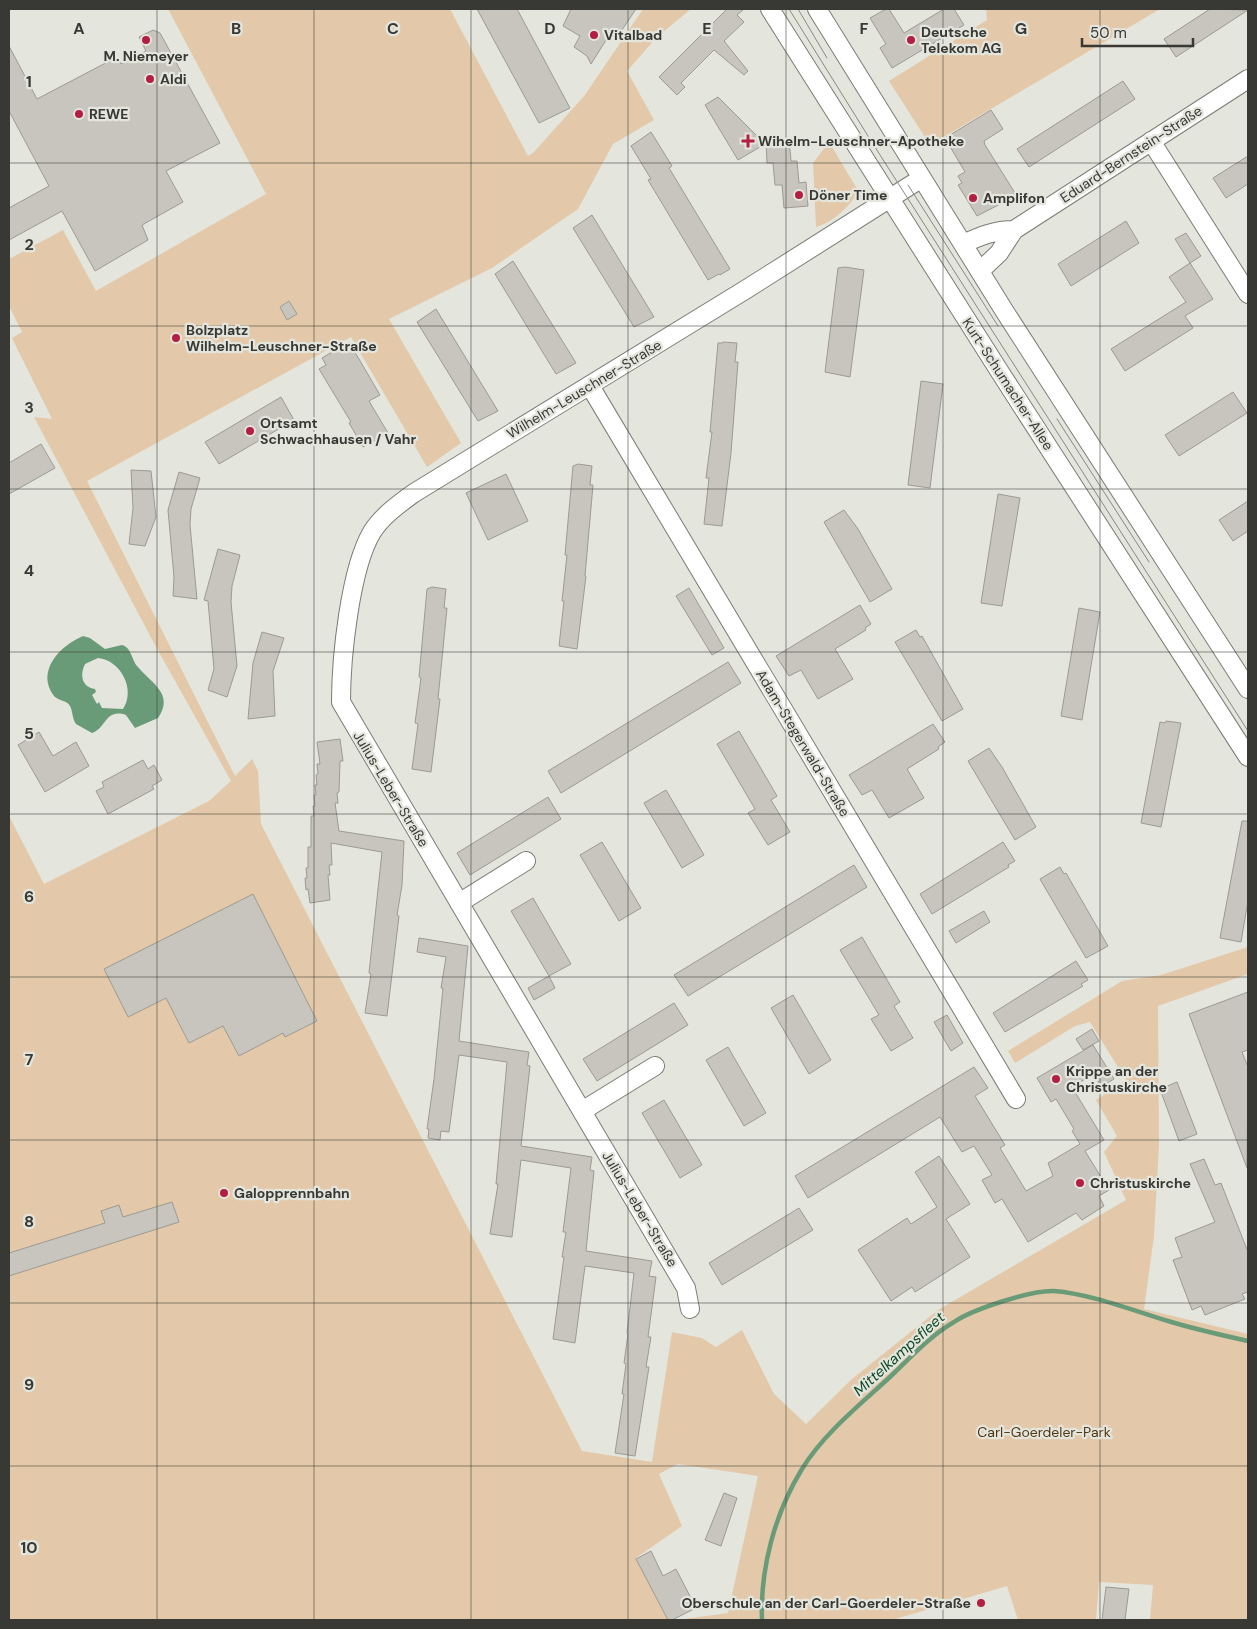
<svg xmlns="http://www.w3.org/2000/svg" width="1257" height="1629" viewBox="0 0 1257 1629" font-family="'DM Sans',sans-serif">
<style>
.green{fill:#e3c9a9}
.water{fill:#6a9b78;fill-rule:evenodd}
.lines{fill:none;stroke-linecap:round;stroke-linejoin:round}
.stream{stroke:#6a9b78;stroke-width:4.5}
.building{fill:#c7c5bd;stroke:#9c9a93}
.minor-casing{stroke:#7b7c75;stroke-width:20}
.minor{stroke:#fff;stroke-width:18}
.tram{stroke:#888983;stroke-width:1}
.grid{fill:none;stroke:#383835;stroke-width:1;stroke-opacity:0.55}
.poi-dot{fill:#b21f43;stroke:#e4e5dd;stroke-width:2}
.labels{text-anchor:middle;stroke-width:4.5;stroke-linejoin:round;paint-order:stroke}
.poi-label{font-size:14px;font-weight:bold;fill:#383835;stroke:#e4e5dd;text-anchor:start}
.street-label{font-size:14px;fill:#383835;stroke:#e4e5dd}
.park-label{font-size:14px;fill:#513813;stroke:#e4e5dd}
.water-label{font-size:15px;font-style:italic;fill:#0c4926;stroke:#e4e5dd}
.grid-label{font-size:16px;text-anchor:middle;font-weight:bold;fill:#383835;stroke:#e4e5dd;stroke-width:4.5;stroke-linejoin:round;paint-order:stroke}
</style>
<rect width="100%" height="100%" fill="#e4e5dd"/>
<path class="green" d="M168,9h282l78,147 6,-4 51,-57 58,-86h48l-34,28 -30,34 27,49 -41,24 -35,65 -86,59 -103,51 72,124 -34,24 -76,-130 -264,144 148,295 17,-17 6,12 3,53 321,627 70,11 20,-130 30,6 14,9 26,-17 32,64 32,30 46,-45 86,-69 188,-110 -22,-48 13,-16 -21,-36 30,-20 -36,-58 -15,4 -60,37 -7,-12 114,-70 39,-6 87,-28v27l-90,32 1,138 -5,92 -10,73 104,25v286h-98l3,-35 -54,-3 -3,38h-78l-11,-34 -115,34h-215l51,-7 30,-137 -80,-12 -19,10 23,52 -46,32 32,62h-659v-804l35,68 165,-83 22,-20 -76,-136 -121,-228 18,2 -40,-81 10,-6 -13,-26v-47l54,-29 33,61 170,-97z
M986,9h174l-230,136 -41,-64 98,-61z
M829,142l30,50c-10,14 -25,30 -43,35l-3,-64z"/>
<path class="water" d="M83,636l7,2 15,11 17,-4c9,2 10,15 15,21 14,17 38,28 21,52l-23,10 -9,-13c-21,-7 -20,14 -34,18l-16,-9c-4,-6 -3,-12 -6,-18 -3,-6 -12,-5 -16,-10 -19,-25 7,-51 29,-60zM98,658c23,2 38,32 25,51l-21,-1 -3,-6 -2,2 -5,-9 4,-3 -1,-3c-14,-2 -15,-15 -10,-25z"/>
<g class="lines">
<path class="stream" d="M762,1620c-2,-52 13,-107 40,-151 22,-36 59,-65 89,-93 20,-19 39,-40 63,-54 19,-13 78,-32 100,-31 37,3 78,19 114,30 26,8 53,14 80,20"/>
</g>
<path class="building" d="M477,9h40l53,99 -31,15z
M571,9h65l-14,21 -14,7 -17,27 -4,-8 -13,-9 6,-11 -17,-10z
M727,9h17l-7,6 7,7 -20,19 24,30 -4,4 -30,-25 -33,33 4,4 -8,8 -18,-18z
M886,9h3l15,24 40,-24h10l10,16 -72,43 -12,-20 6,-4 -16,-26z
M1210,9l38,1 -72,47 -12,-18z
M153,30l7,3 60,110 -54,28 17,31 -41,23 6,15 -53,31 -33,-60 -53,29v-32l40,-22 -40,-75v-65l28,53 80,-42 4,7 25,-13 -7,-14z
M1123,81l12,18 -106,68 -12,-18z
M718,97l47,47 -27,16 -33,-55z
M991,110l12,19 -19,12 1,4 30,48 -5,3 2,2 -35,18 -19,-31 4,-2 -4,-7 7,-4 -20,-34z
M651,132l21,34 -3,2 61,101 -10,6 -1,-1 -11,6 -60,-100 3,-1 -20,-33z
M789,139l2,22h6l2,22 7,-1 2,24 -24,2 -2,-23h-7l-2,-22h-6l-1,-22z
M1248,156v28l-22,14 -13,-20z
M592,215l62,102 -20,10 -61,-99z
M1126,221l13,22 -68,43 -13,-22z
M1186,233l15,23 -11,7 -15,-24z
M513,261l63,102 -20,11 -61,-100z
M1190,263l23,36 -28,17 8,12 -68,43 -14,-22 75,-47 -17,-25z
M845,267l19,3 -14,107 -25,-5 13,-104z
M289,301l8,13 -10,6 -7,-13z
M436,309l62,102 -20,10 -61,-99z
M349,342l31,53 -11,6 19,32 -25,14 -14,-24 2,-1 -32,-53 7,-4 -4,-7z
M723,342l14,1 -2,19h3l-7,91 -9,73 -18,-2 5,-46h-3l6,-46h-2l8,-89h5z
M921,381l22,3 -13,104 -22,-3z
M1233,392l14,21 -68,43 -14,-21z
M281,397l13,23 -75,44 -14,-22z
M41,444l14,24 -46,26v-31z
M578,464l14,2 -2,19h3l-8,91h1l-9,73 -18,-3 5,-45h-2l5,-46h-2l8,-89z
M131,470l20,1 5,46 -11,29 -16,-2 4,-36z
M179,472l21,6 -9,31 -1,16 7,74 -24,-3 1,-19 -6,-67z
M506,474l22,47 -40,19 -22,-47z
M998,494l22,4 -18,108 -21,-3z
M1248,501v30l-15,10 -14,-21z
M844,510l14,19 34,60 -22,13 -46,-80z
M218,549l22,6 -8,31 -1,16 6,64 -10,31 -19,-7 6,-21 -6,-68 -4,-1z
M432,587l14,2 -2,19h3l-9,91h2l-9,73 -19,-3 6,-45 -3,-1 6,-45 -2,-1 8,-88z
M689,588l35,60 -12,7 -36,-59z
M860,605l11,19 -6,4 1,2 -31,19 18,30 -35,20 -17,-29 -12,6 -13,-20z
M1079,608l21,4 -18,108 -21,-4z
M916,630l4,7 2,-1 41,73 -21,12 -47,-79z
M262,632l22,6 -11,33 2,45 -27,3 5,-56z
M728,662l13,21 -180,110 -13,-22z
M1166,721l15,2 -20,104 -20,-4 19,-101 5,1z
M933,724l12,18 -7,5 1,2 -32,20 17,29 -35,20 -17,-28 -10,5 -13,-20z
M739,731l38,65 -6,4 19,32 -22,13 -20,-32 7,-4 -38,-65z
M39,732l14,24 23,-14 13,24 -44,26 -27,-47z
M340,739l3,22h-3l-1,31 -2,1 1,10h-3l4,28 65,10 -2,44 -5,30 2,1 -12,100 -22,-3 6,-39 -2,-1 13,-121 -51,-9 1,22h-3l1,10h-2l2,25 -20,3 -2,-14 -2,1 -1,-12h2l-1,-10h2v-21h3v-31h3l-1,-10h2l-1,-11h2l-1,-10h2l-1,-10 2,-1 -1,-10h3l-3,-22z
M989,748l13,19 34,60 -21,13 -47,-79z
M143,760l5,9 6,-4 8,15 -10,6 2,3 -46,25 -12,-23 8,-4 -2,-5z
M666,790l38,65 -22,13 -38,-65z
M548,797l13,22 -91,56 -13,-22z
M1242,821h6v80l-7,41 -21,-4z
M602,842l39,66 -22,13 -39,-66z
M1003,842l12,19 -7,4 1,2 -77,47 -12,-20z
M854,865l13,22 -179,109 -14,-21z
M1060,867l4,7 2,-1 42,73 -22,12 -46,-79z
M253,894l64,127 -32,16 -2,-4 -44,23 -16,-30 -34,17 -23,-45 -38,19 -24,-48z
M533,898l38,66 -22,12 -38,-65z
M984,911l6,11 -34,21 -7,-12z
M862,937l38,65 -6,4 19,32 -22,13 -20,-32 8,-4 -39,-65z
M419,938l49,8 -9,95 70,11 -2,13 3,1 -9,80 71,11 -2,13 4,1 -8,80 66,10 -3,15 7,1 -8,60h3l-5,30h3l-14,89 -20,-3 9,-59h-2l4,-30 -2,-1 4,-29 -1,-1 7,-60 -49,-7 -10,77 -22,-4 11,-82h-2l4,-25h-3l8,-64 -50,-8 -9,77 -22,-3 8,-50h-2l11,-122 -48,-7 -10,77 -8,-1 -1,9 -12,-2 1,-9h-2l7,-50 9,-91h-2l5,-31 -29,-5z
M1076,961l12,19 -7,4 2,2 -78,46 -12,-19z
M549,976l6,12 -21,12 -6,-12z
M1248,992v58l-6,2 6,15 -1,101 -58,-154z
M793,995l38,65 -22,14 -38,-66z
M674,1003l14,22 -91,56 -14,-22z
M947,1015l16,28 -12,8 -17,-29z
M1092,1029l7,12 -16,9 -7,-11z
M1093,1045l21,34 -13,8 -7,-13 -22,13 32,53 -19,11 24,39 -10,6 5,10 -22,14 -6,-7 -48,29 -26,-43 -7,4 -13,-23 10,-5 -18,-29 -12,6 -22,-35 -132,81 -13,-22 179,-109 14,21 -13,8 30,49 -5,3 26,43 27,-15 -5,-13 32,-19 -8,-13 2,-2 -18,-30 -5,3 -14,-24z
M728,1047l38,66 -22,13 -38,-66z
M1177,1082l20,52 -18,7 -19,-52z
M664,1100l38,65 -22,13 -38,-65z
M939,1156l31,48 -24,15 24,38 -55,35 -3,-5 -21,14 -33,-51 49,-32 4,6 26,-17 -22,-35z
M1204,1159l11,26 6,-2 27,69v40l-6,2 3,5 -40,16 -4,-9 -9,4 -19,-50 9,-3 -7,-19 40,-16 -25,-58z
M172,1202l7,20 -170,54v-23l96,-30 -4,-12 18,-6 4,12z
M799,1208l14,22 -91,55 -13,-22z
M724,1493l13,5 -16,48 -16,-6z
M651,1551l12,25 13,-7 18,35v5l-22,11h-4l-32,-61z
M1106,1587l23,2 -4,31h-23z"/>
<g class="lines">
<g class="minor-casing">
<path id="minor" d="M770,9l228,360 250,388
M817,9l188,303 243,377
M1151,141l97,153
M963,244c17,-8 32,-14 51,-14
M980,271l19,-18 15,-23 234,-151
M590,386l426,713
M459,903l67,-42
M582,1111l73,-45
M690,1309l-4,-21 -345,-586c0,-44 9,-133 31,-170 10,-16 27,-28 42,-39l331,-203 177,-112"/>
</g>
<use href="#minor" class="minor"/>
<path class="tram" d="M789,9l84,135 375,587
M798,9l29,49
M908,185l90,141
M1057,419l92,143"/>
</g>
<path class="grid" d="M157,9v1611M314,9v1611M471,9v1611M628,9v1611M786,9v1611M943,9v1611M1100,9v1611M9,163h1239M9,326h1239M9,489h1239M9,652h1239M9,814h1239M9,977h1239M9,1140h1239M9,1303h1239M9,1466h1239"/>
<g class="poi-dot">
<circle cx="594" cy="35" r="5"/>
<circle cx="146" cy="40" r="5"/>
<circle cx="911" cy="40" r="5"/>
<circle cx="150" cy="79" r="5"/>
<circle cx="79" cy="114" r="5"/>
<path d="M745.5 133.5h5v5h5v5h-5v5h-5v-5h-5v-5h5z"/>
<circle cx="799" cy="195" r="5"/>
<circle cx="973" cy="198" r="5"/>
<circle cx="176" cy="338" r="5"/>
<circle cx="250" cy="431" r="5"/>
<circle cx="1056" cy="1079" r="5"/>
<circle cx="1080" cy="1183" r="5"/>
<circle cx="224" cy="1193" r="5"/>
<circle cx="981" cy="1603" r="5"/>
</g>
<g class="labels">
<g class="poi-label">
<text x="921" y="37">Deutsche<tspan x="921" dy="16">Telekom AG</tspan></text>
<text x="604" y="40">Vitalbad</text>
<text x="146" y="61" text-anchor="middle">M. Niemeyer</text>
<text x="160" y="84">Aldi</text>
<text x="89" y="119">REWE</text>
<text x="758" y="146">Wihelm-Leuschner-Apotheke</text>
<text x="809" y="200">Döner Time</text>
<text x="983" y="203">Amplifon</text>
<text x="186" y="335">Bolzplatz<tspan x="186" dy="16">Wilhelm-Leuschner-Straße</tspan></text>
<text x="260" y="428">Ortsamt<tspan x="260" dy="16">Schwachhausen / Vahr</tspan></text>
<text x="1066" y="1076">Krippe an der<tspan x="1066" dy="16">Christuskirche</tspan></text>
<text x="1090" y="1188">Christuskirche</text>
<text x="234" y="1198">Galopprennbahn</text>
<text x="971" y="1608" text-anchor="end">Oberschule an der Carl-Goerdeler-Straße</text>
</g>
<g class="street-label">
<text transform="translate(1131 154) rotate(-33)" y="5">Eduard-Bernstein-Straße</text>
<text transform="translate(1008 384) rotate(57)" y="5">Kurt-Schumacher-Allee</text>
<text transform="translate(584 389) rotate(-31)" y="5">Wilhelm-Leuschner-Straße</text>
<text transform="translate(803 743) rotate(59)" y="5">Adam-Stegerwald-Straße</text>
<text transform="translate(391 789) rotate(59)" y="5">Julius-Leber-Straße</text>
<text transform="translate(640 1209) rotate(59)" y="5">Julius-Leber-Straße</text>
</g>
<g class="park-label">
<text x="1044" y="1437">Carl-Goerdeler-Park</text>
</g>
<g class="water-label">
<text transform="translate(899 1354) rotate(-42)" y="5">Mittelkampsfleet</text>
</g>
</g>
<g class="grid-label">
<text x="79" y="34">A</text>
<text x="236" y="34">B</text>
<text x="393" y="34">C</text>
<text x="550" y="34">D</text>
<text x="707" y="34">E</text>
<text x="864" y="34">F</text>
<text x="1021" y="34">G</text>
<text x="29" y="87">1</text>
<text x="29" y="250">2</text>
<text x="29" y="413">3</text>
<text x="29" y="576">4</text>
<text x="29" y="739">5</text>
<text x="29" y="902">6</text>
<text x="29" y="1065">7</text>
<text x="29" y="1227">8</text>
<text x="29" y="1390">9</text>
<text x="29" y="1553">10</text>
</g>
<rect width="1257" height="1629" fill="none" stroke="#383835" stroke-width="20"/>
<path d="M1082 38v8h111v-8" fill="none" stroke="#383835" stroke-width="2.5"/>
<text x="1090" y="38" font-size="15" fill="#383835" stroke="#e4e5dd" stroke-width="4" paint-order="stroke">50 m</text>
</svg>
